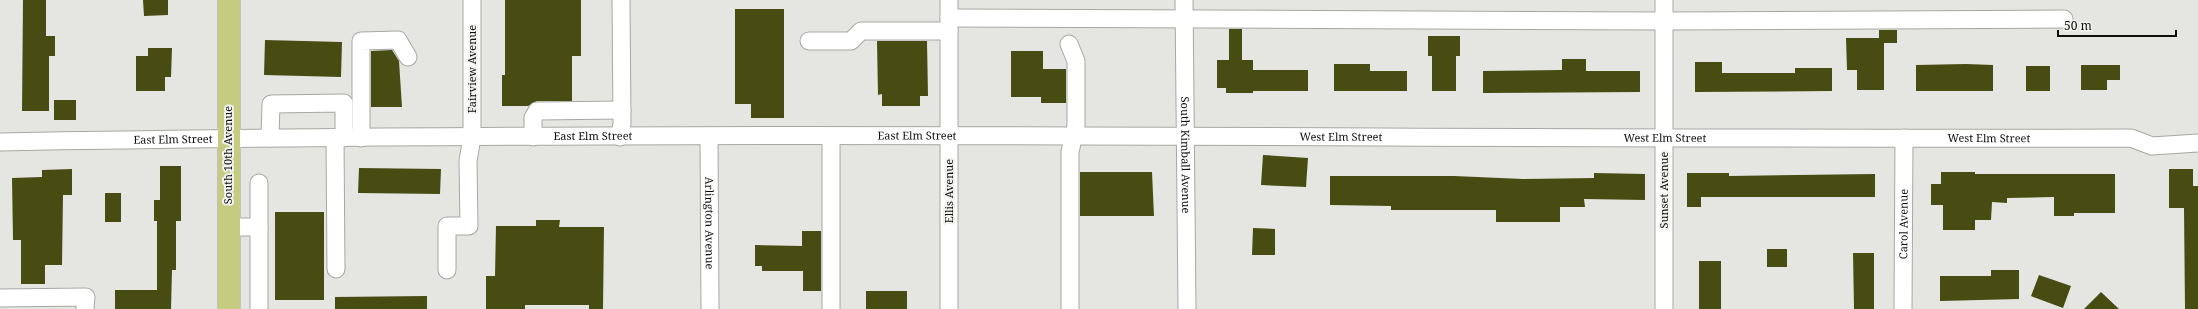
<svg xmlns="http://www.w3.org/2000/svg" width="2198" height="309" viewBox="0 0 2198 309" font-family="'Noto Serif',serif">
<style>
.building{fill:#474c12}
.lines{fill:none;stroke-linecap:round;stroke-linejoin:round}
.minor-casing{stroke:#a7a8a3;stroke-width:19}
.major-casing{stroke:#c0c1c0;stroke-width:24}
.minor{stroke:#fff;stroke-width:17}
.major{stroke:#c5cc81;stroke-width:22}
.labels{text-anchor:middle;stroke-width:4;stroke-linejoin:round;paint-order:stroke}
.street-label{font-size:11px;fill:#0e0f0d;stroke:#f2f3ef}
</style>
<rect width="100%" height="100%" fill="#e5e6e1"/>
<path class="building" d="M23,0h23v36h9v20h-6v55h-27z
M143,0h25v15l-24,1z
M505,0h76v56h-9v45h-35l-9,5h-26v-31h3z
M735,9h49v109h-33v-14h-16z
M1229,29h13v31h11v10h55v21h-55v2h-27v-5h-9v-28h12z
M1879,30h18v13h-13v47h-27v-20h-10l-1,-32h33z
M1428,36h32v20h-4v35h-24v-35h-4z
M265,40l77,2 -1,35 -77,-2z
M877,41h50l1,55h-8v10h-38v-12l-4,1z
M148,48h24l-1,29h-6v14h-29v-35h12z
M392,50l7,11 3,46h-31v-56z
M1011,51h32v18h23v34h-25v-6h-30z
M1562,59h24v12h54v21l-157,1v-22l79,-1z
M1695,62h27v11h73v-5h37v23l-137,1z
M1334,64h36v7h37v20h-73z
M1966,64l27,1v26h-77v-26z
M2081,65h39v15h-13v10h-26z
M2026,66h24v25h-24z
M54,100h22v20h-22z
M1263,155l45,3 -2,29 -45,-2z
M160,166h21v55h-5v49h-4l-1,39h-56v-19h42v-69h-3v-21h6z
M359,168l82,1 -1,25 -82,-1z
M72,169v26h-9l-1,70h-17v19h-24v-44h-8l-1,-62 30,-1v-7z
M2169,169h24v17h5v123h-13l-1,-101h-15z
M1080,172h72l2,44h-74z
M1941,172h34v2h140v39h-41v3h-20v-19l-47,1v5l-15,-1 -1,18h-16v10h-32v-25h-12v-21h10z
M1594,173l51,1v26l-61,-1 1,8h-25v15h-64v-12h-105v-4l-61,-1v-29h124l69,3 71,-1z
M1687,173h42v3l146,-2v23h-174v10h-14z
M105,193h16v29h-16z
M275,212h49v88h-49z
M536,220h24l-1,7h45l-1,82h-14v-4h-64v4h-39v-33h9l1,-50h40z
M1253,228l22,1v26h-23z
M802,231h19v60h-18v-20h-41v-5h-7v-21l47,1z
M1767,249h20v18h-20z
M1853,253h21v56h-20z
M1699,261h22v48h-22z
M1991,270h28v29l-79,2v-25h51z
M2039,275l32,11 -8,22 -32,-12z
M866,291h41v18h-41z
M2101,292l18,17h-35z
M427,296v13h-92v-12z"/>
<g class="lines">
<g class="minor-casing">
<g id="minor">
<path d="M949,0v309"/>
<path id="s1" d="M1184,0l3,309"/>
<path d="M1664,0v309"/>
<path d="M949,18l715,3 400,-2"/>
<path d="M809,41h42l10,-10h88"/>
<path d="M1069,44l7,17v64l-6,27v157"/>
<path d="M533,137v-19l4,-7 85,-1"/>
<path d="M620,137l2,-14 -1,-123"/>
<path id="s2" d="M709,137l1,172"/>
<path d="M270,138l1,-34 73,-1v35"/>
<path d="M335,138l1,131"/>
<path d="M361,138v-97l37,-1 10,17"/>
<path id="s3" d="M0,142c710,-13 1421,-2 2131,-4l21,8 46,-3"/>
<path d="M228,227h31"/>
<path d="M447,270v-44h22l-1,-65 4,-24v-137"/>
<path d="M0,298l86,-1 -1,12"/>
<path d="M259,309v-126"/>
<path d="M831,309v-173"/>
<path id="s4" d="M1903,309l1,-171"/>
</g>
</g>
<g class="major-casing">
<path id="major" d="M229,0v309"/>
</g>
<use href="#minor" class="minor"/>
<use href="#major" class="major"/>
</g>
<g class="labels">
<g class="street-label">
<text transform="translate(472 69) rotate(-90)" y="4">Fairview Avenue</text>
<text dy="4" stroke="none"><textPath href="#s3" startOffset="917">East Elm Street</textPath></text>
<text dy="4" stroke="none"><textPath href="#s3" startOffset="593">East Elm Street</textPath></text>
<text dy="4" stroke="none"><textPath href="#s3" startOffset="1341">West Elm Street</textPath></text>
<text dy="4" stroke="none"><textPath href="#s3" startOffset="1665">West Elm Street</textPath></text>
<text dy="4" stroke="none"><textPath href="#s3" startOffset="1989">West Elm Street</textPath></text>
<text dy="4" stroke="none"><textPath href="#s3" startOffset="173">East Elm Street</textPath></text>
<text dy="4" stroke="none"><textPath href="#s1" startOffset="155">South Kimball Avenue</textPath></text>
<text transform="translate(228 155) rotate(-90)" y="4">South 10th Avenue</text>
<text transform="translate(1664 190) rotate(-90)" y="4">Sunset Avenue</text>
<text transform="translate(949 191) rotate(-90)" y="4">Ellis Avenue</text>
<text dy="4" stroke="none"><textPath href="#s2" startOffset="86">Arlington Avenue</textPath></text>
<text dy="4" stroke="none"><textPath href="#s4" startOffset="85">Carol Avenue</textPath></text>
</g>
</g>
<path d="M2058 30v6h118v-6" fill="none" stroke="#0e0f0d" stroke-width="2"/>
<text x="2064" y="30" font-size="12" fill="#0e0f0d" stroke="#f2f3ef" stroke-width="3" paint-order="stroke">50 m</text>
</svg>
